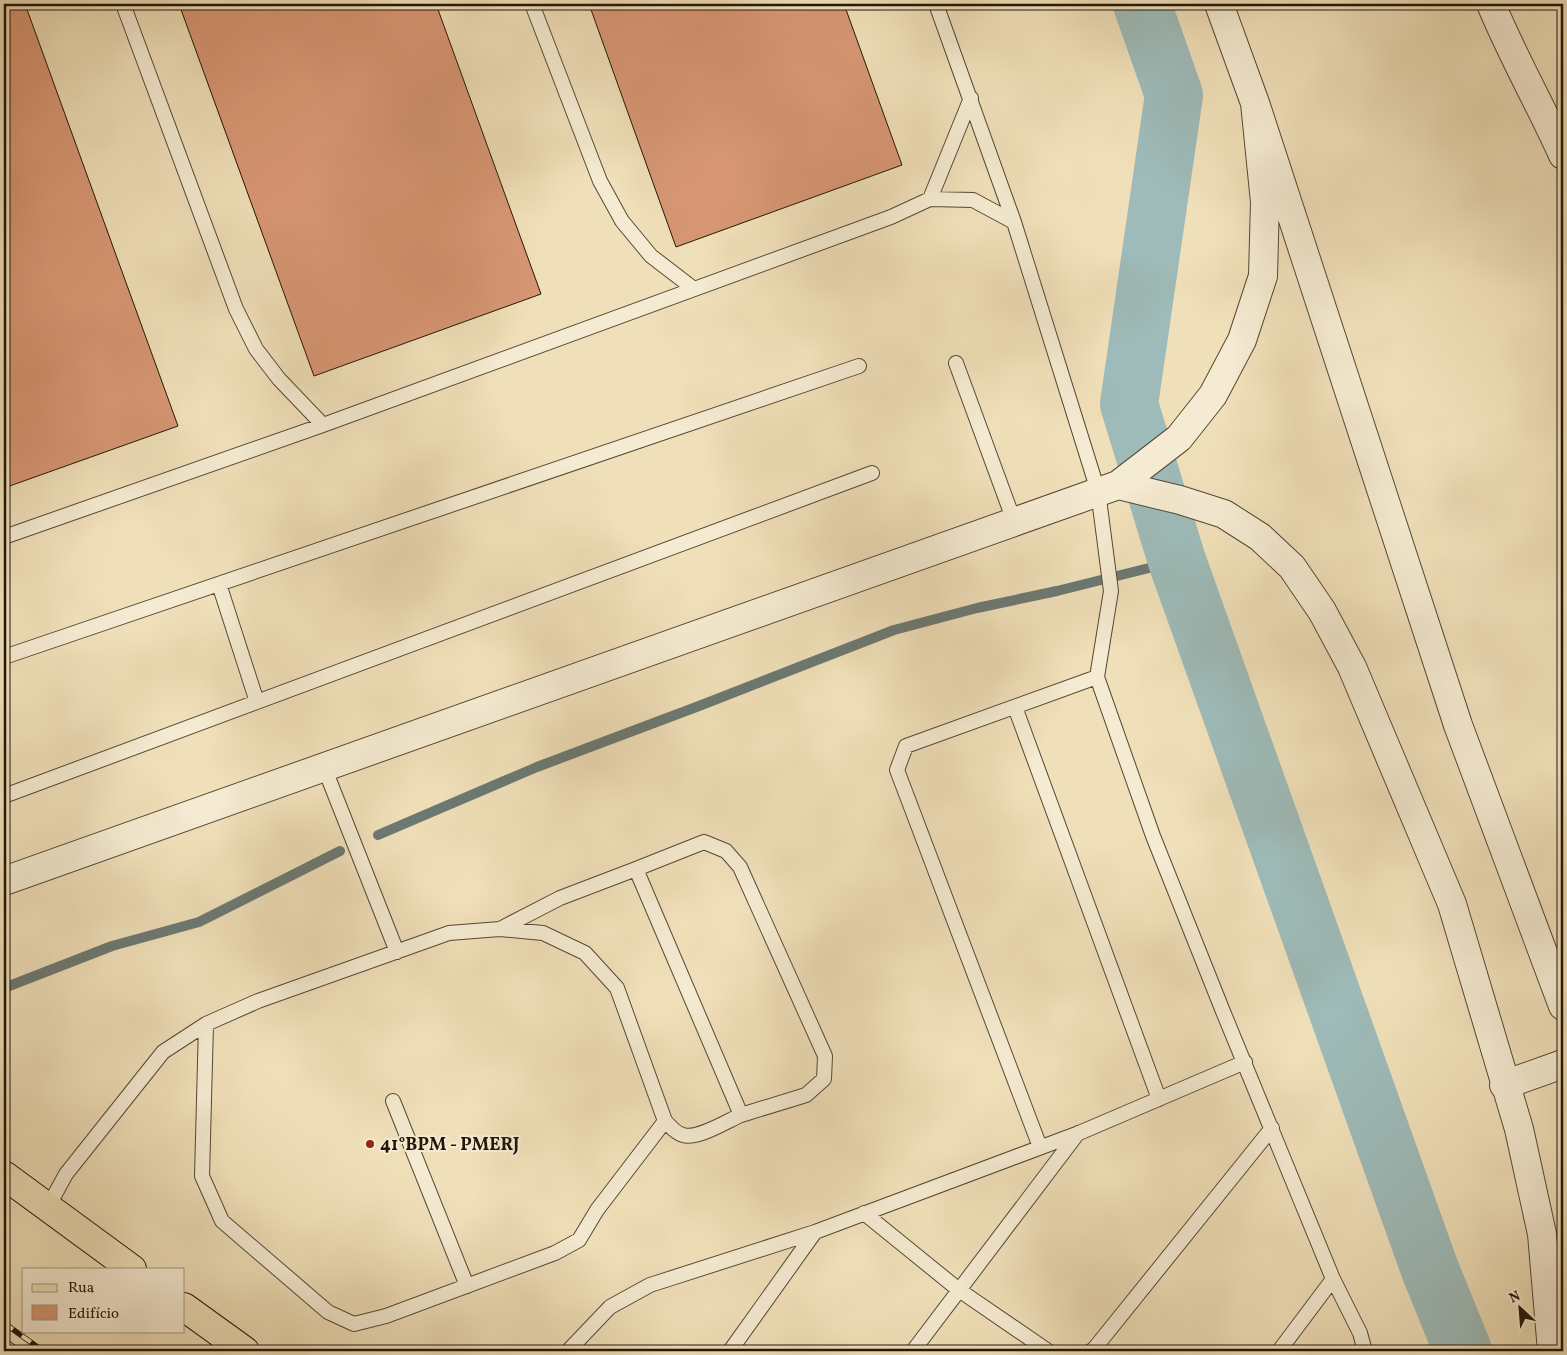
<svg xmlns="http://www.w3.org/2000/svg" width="1567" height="1355" viewBox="0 0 1567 1355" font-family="Vollkorn,serif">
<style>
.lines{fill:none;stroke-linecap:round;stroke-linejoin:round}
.stream{stroke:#6c7973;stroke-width:10}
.river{stroke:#9ebbb9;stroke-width:58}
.building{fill:#d89774;stroke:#211609}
.service-casing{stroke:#554835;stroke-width:16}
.minor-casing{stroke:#554835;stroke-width:30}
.tertiary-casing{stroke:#554835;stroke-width:30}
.primary-casing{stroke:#211609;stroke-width:30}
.service{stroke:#f5ebd2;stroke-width:14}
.minor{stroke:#f5ebd2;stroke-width:28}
.tertiary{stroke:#f5ebd2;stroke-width:28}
.primary{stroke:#f0e0b9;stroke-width:28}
.rail-casing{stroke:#211609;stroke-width:5.5}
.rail{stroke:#f5ebd2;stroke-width:4;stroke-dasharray:11;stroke-linecap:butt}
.poi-dot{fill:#8f2418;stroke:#f5ebd2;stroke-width:2}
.labels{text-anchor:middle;stroke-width:4;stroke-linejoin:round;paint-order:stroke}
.poi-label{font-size:18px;font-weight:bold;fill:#211609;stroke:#f5ebd2;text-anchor:start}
</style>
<rect width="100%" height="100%" fill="#f0e0b9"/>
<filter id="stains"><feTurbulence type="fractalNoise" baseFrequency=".004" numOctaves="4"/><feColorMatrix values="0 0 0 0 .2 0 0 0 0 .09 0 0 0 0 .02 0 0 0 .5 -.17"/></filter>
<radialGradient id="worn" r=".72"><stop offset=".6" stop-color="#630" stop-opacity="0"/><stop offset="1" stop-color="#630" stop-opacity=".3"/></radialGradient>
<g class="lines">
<path class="stream" d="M378,835l159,-68 162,-61 195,-76 83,-22 80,-17 120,-30
M4,988l108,-42 87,-24 141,-71"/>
<path class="river" d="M1142,4l32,91 -45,309 48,157 252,706 34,84"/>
</g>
<path class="building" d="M4,4h21l153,422 -174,62z
M179,4h257l105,290 -227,82z
M589,4h255l58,161 -226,82z"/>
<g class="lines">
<g class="service-casing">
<path id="service" d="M123,4l113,305 20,40 23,30 44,46
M532,4l68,177 22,40 29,35 43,33
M936,4l78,218
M930,199l41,-101
M956,363l58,158
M4,537l319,-112 568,-208 39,-18 43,1 41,22 84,269 13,100 -14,86 56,159 69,173 111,270 27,54 5,18
M219,584l38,118
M4,657l855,-291
M1015,707l144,392
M324,767l73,185
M4,796l868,-323
M636,869l68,-27 22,9 14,16 85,189 -1,23 -18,16 -65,20
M206,1024l-4,152 20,45 106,91 26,12 32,-8 169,-63 24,-13 18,-30 68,-89
M393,1101l74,185
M1040,1147l-143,-377 9,-24 191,-69
M48,1207l18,-33 97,-122 43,-28 52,-23 191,-68 51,-4 43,4 42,20 32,35 48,133c5,5 10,12 18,14 14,5 44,-14 58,-20l-105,-246 -76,29 -60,31
M864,1213l95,77 89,61
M568,1351l42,-44 40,-22 165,-53 264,-99 166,-71
M730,1351l85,-119
M913,1351l165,-218
M1091,1351l3,-2 178,-221
M1279,1351l54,-72"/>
</g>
<g class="minor-casing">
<path id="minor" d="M1491,4c21,51 49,100 72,151"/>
</g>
<g class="tertiary-casing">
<path id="tertiary" d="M1219,4l36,99 203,622 105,281
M1118,485l62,15 44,14 36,23 32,30 30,44 30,56 100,237 67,225 23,105 10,117
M4,881l1114,-396 61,-47 34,-43 29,-55 21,-64 2,-74 -10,-99
M1504,1085l59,-21"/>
</g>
<g class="primary-casing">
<path id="primary" d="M4,1175l128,94
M184,1307l61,44"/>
</g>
<use href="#service" class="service"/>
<use href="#minor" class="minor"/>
<use href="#tertiary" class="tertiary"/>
<use href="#primary" class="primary"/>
<g class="rail-casing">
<path id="rail" d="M4,1323l39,28
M4,1340l15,11"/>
</g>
<use href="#rail" class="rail"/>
</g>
<circle class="poi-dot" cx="370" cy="1144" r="5"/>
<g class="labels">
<g class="poi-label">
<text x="380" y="1150">41°BPM - PMERJ</text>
</g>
</g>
<rect width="1567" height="1355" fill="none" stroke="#f0e0b9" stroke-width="20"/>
<rect x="5" y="5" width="1557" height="1345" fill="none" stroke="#211609" stroke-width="2.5"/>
<rect x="10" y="10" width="1547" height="1335" fill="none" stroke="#211609"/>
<rect x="22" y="1268" width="162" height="65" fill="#f5ebd2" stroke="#a09682"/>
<rect x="32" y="1284" width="25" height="8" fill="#f0e0b9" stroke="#a09682"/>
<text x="68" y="1292" font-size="15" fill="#211609">Rua</text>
<rect x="32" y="1305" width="25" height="15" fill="#d89774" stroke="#a09682"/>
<text x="68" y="1318" font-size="15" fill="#211609">Edifício</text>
<g transform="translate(1520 1308) rotate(334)" stroke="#f5ebd2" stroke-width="4" paint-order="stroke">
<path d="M0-4L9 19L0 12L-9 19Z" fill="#211609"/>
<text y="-8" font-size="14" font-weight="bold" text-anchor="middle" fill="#211609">N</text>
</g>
<rect width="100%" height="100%" filter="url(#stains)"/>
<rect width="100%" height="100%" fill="url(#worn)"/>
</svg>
